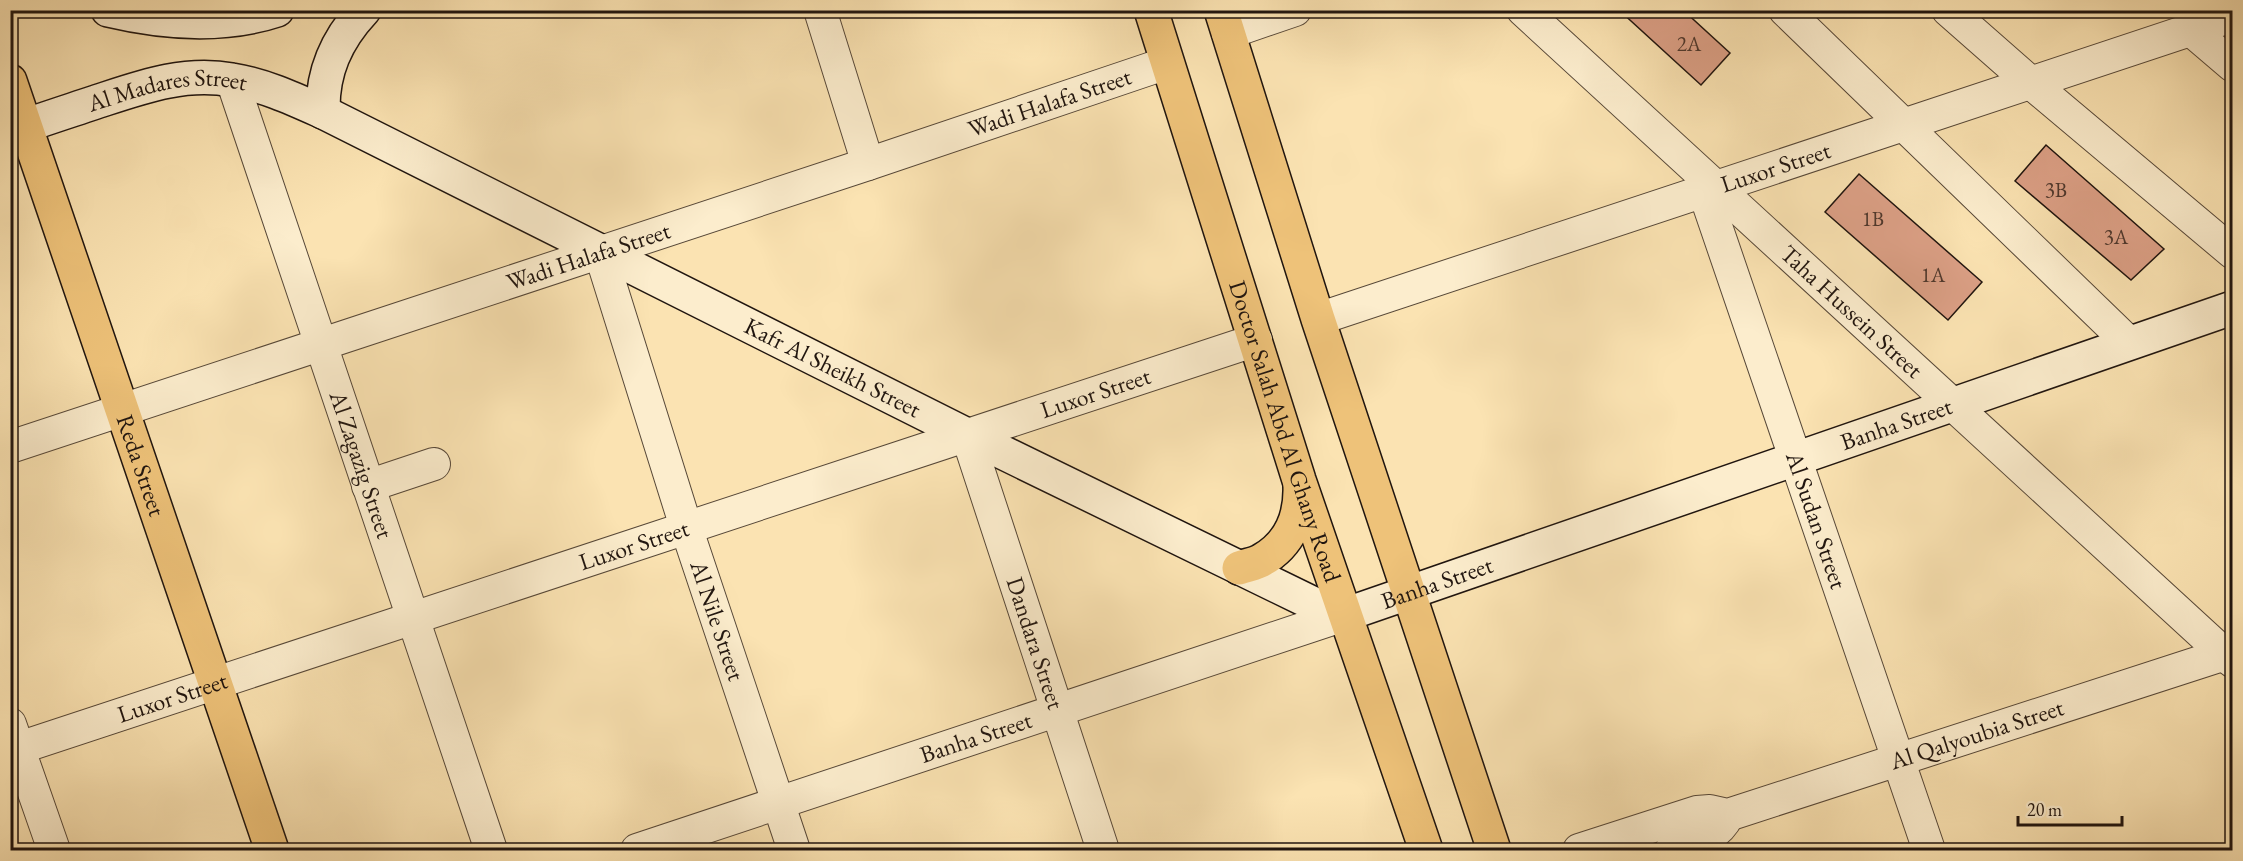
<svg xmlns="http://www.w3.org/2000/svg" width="2243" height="861" viewBox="0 0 2243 861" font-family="'EB Garamond',serif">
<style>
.building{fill:#dca086;stroke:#20150f;stroke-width:1.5}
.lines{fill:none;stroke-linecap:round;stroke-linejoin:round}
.minor-casing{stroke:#574838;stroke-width:34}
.secondary-casing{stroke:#20150f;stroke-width:36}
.primary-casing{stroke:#20150f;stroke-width:36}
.minor{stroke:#fcedcd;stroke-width:32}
.secondary{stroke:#fcedcd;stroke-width:33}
.primary{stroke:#eec279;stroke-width:33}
.labels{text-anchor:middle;stroke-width:5;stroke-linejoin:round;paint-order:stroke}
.number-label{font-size:21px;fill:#4f382d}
.street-label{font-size:24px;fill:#20150f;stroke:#fcedcd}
</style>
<rect width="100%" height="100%" fill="#fbe3b2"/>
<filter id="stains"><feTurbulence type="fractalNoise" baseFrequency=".00333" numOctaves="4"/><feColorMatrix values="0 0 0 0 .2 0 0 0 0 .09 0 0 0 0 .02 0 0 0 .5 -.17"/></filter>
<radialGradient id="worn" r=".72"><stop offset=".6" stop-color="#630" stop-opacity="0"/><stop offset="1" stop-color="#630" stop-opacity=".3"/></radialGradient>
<path class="building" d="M1619,10h64l47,43 -29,32z
M2046,145l118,104 -33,31 -116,-99z
M1859,174l123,108 -34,38 -123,-108z"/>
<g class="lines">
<g class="minor-casing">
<g id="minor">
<path d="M820,10l48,154"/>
<path id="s1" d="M1523,10l709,651"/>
<path d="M1785,10l344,333"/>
<path d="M1948,10l83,73 201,169"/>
<path d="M2191,30l41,35"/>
<path d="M1228,33l67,-23"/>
<path id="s2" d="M232,80l259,770"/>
<path id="s3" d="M1704,191l225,659"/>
<path id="s4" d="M600,252l86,275 108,323"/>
<path id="s5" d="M1318,319l914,-303"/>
<path id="s6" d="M967,435l136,415"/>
<path id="s7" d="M10,447l858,-283 299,-101"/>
<path d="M368,486l66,-22"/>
<path d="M10,724l44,126"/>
<path id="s8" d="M10,751l1246,-411"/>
<path id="s9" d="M637,850l710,-236"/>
<path id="s10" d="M1579,850l118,-38 13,-1 18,4 497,-161"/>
<path d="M1671,850c22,-7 46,-11 57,-35"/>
</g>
</g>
<g class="secondary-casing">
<g id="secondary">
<path d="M108,10c55,13 115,18 169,0"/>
<path d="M323,112c-1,-40 13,-72 41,-102"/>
<path id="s11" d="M10,131c28,-10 56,-19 83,-28 46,-15 90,-32 139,-23 32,5 62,19 91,32l644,323 349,170 31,9 885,-306"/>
</g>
</g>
<g class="primary-casing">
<g id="primary">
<path id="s12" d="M1151,10l148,470 127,370"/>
<path d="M1221,10l97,309 176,531"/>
<path id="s13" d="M10,81l262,769"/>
<path d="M1239,568c8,-3 17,-4 23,-8 28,-16 39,-44 38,-74"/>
</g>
</g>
<use href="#minor" class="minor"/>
<use href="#secondary" class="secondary"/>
<use href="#primary" class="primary"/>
</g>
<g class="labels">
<g class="number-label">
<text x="1689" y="51">2A</text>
<text x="2056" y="197">3B</text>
<text x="1873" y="226">1B</text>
<text x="2116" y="244">3A</text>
<text x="1933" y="282">1A</text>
</g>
<g class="street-label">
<text dy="8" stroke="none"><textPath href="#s11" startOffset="164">Al Madares Street</textPath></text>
<text dy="8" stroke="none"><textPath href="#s7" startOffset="1095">Wadi Halafa Street</textPath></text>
<text dy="8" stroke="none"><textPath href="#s5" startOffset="482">Luxor Street</textPath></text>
<text dy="8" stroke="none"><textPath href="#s7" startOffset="609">Wadi Halafa Street</textPath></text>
<text dy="8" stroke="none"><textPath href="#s1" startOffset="446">Taha Hussein Street</textPath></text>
<text dy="8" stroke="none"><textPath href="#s11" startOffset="897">Kafr Al Sheikh Street</textPath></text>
<text dy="8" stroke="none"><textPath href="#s8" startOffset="1143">Luxor Street</textPath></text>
<text dy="8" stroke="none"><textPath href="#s11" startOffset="2049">Banha Street</textPath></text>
<text dy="8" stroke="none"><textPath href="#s12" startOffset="442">Doctor Salah Abd Al Ghany Road</textPath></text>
<text dy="8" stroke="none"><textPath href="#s2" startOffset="406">Al Zagazig Street</textPath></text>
<text dy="8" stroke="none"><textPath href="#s13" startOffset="406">Reda Street</textPath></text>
<text dy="8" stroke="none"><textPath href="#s3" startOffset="348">Al Sudan Street</textPath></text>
<text dy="8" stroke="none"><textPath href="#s8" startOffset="657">Luxor Street</textPath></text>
<text dy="8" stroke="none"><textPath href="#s11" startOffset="1563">Banha Street</textPath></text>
<text dy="8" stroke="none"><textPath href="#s4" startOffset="387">Al Nile Street</textPath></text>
<text dy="8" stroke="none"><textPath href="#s6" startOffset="219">Dandara Street</textPath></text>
<text dy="8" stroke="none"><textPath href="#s8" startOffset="171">Luxor Street</textPath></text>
<text dy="8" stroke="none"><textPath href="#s10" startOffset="417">Al Qalyoubia Street</textPath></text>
<text dy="8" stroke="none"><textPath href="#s9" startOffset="357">Banha Street</textPath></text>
</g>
</g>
<rect width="2243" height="861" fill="none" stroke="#fbe3b2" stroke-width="36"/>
<rect x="12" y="12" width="2219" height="837" fill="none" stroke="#20150f" stroke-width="3"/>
<rect x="18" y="18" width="2207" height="825" fill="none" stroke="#20150f" stroke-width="1.5"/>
<path d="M2018 816v9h104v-9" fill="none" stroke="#20150f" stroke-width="3"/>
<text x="2027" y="816" font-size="18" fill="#20150f" stroke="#fcedcd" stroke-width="4.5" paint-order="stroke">20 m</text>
<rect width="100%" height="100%" filter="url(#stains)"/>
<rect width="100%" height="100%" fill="url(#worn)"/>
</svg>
